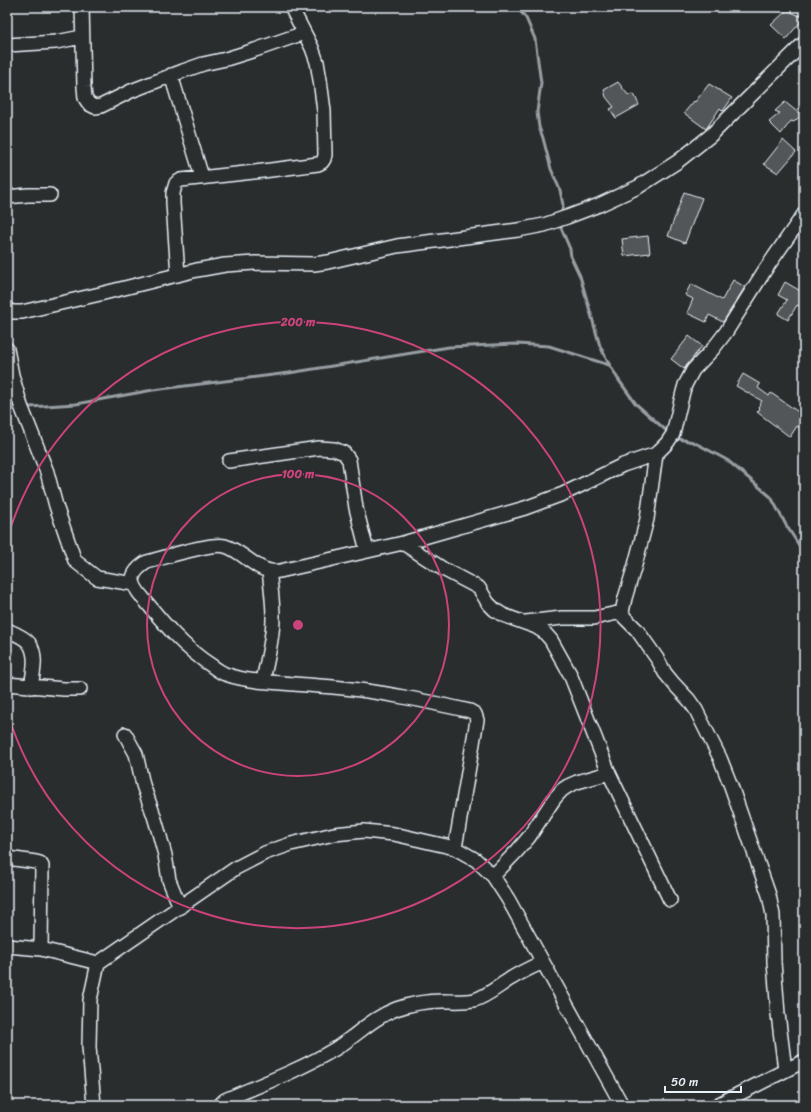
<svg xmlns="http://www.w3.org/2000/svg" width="811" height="1112" viewBox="0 0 811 1112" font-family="Sriracha,sans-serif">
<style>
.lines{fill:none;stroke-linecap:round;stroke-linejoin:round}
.stream{stroke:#989fa3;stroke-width:3}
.building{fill:#535759;stroke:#e8f1f8}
.minor-casing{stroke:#e8f1f8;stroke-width:16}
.minor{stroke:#2a2d2e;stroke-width:13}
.ring{fill:none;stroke:#ca437a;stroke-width:2}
.centre{fill:#ca437a;stroke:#2a2d2e;stroke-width:2}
.ring-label{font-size:12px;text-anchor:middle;font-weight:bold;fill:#ca437a;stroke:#2a2d2e;stroke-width:3;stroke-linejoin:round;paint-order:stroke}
</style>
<rect width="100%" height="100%" fill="#2a2d2e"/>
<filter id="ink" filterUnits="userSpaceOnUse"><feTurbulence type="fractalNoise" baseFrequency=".025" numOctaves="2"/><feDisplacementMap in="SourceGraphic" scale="8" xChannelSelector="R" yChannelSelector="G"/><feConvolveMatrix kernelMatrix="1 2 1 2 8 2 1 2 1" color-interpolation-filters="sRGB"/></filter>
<g filter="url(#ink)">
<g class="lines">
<path class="stream" d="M517,7l9,11 9,21 6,44 -4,29 2,15 4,11 8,31 9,21 3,15 -2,11
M561,223v5l9,21 1,8 9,19 20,70 8,16 10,17 18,25 33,29
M7,403l10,2
M25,406l5,1 46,-3 77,-14 136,-17 160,-26 68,-3 32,2 60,19
M676,436l3,3 14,3 8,4 26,14 44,37 15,28 18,28"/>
</g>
<path class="building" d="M787,10l17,8 -18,21 -15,-14z
M618,82l10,13 6,-1 5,11 -23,13 -6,-9 4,-2 -8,-10 -2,-7z
M709,84l23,14 -9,13 -3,-3 -14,21 -22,-16 10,-12 1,1z
M785,102l16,13 -7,7 -3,-1 -10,13 -12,-12 11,-9 -5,-2z
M783,140l13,12 -18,21 -14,-9z
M684,192l18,6 -17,45 -17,-7z
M648,236l2,17 -26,3 -2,-17z
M733,280l12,7 -22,35 -14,-7 -3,7 -19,-9 6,-14 -8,-4 6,-11 31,16z
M785,282l19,11v16l-7,-4 -9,15 -10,-6 9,-14 -9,-5z
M689,336l13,10 -18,23 -13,-10z
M743,374l17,10 -2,4 11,8 2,-3 33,23v8l-3,5 -4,-3 -7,11 -33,-25 3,-3 -2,-2 4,-6 -26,-15z"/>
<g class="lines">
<g class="minor-casing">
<path id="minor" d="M82,7l2,80 1,11 4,6 6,3 6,-1 30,-15 52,-20 20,-7 23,-5 29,-9 49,-17
M7,45l49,-3 26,-5
M171,75l31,102
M7,197l21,-2h22
M178,275l-5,-72v-10l3,-10 5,-3 82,-9 55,-7 4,-2 2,-3 1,-4 -1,-44 -4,-31 -3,-18 -5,-14 -21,-41
M7,309l5,3h10l78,-18 97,-24 28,-5 30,-2 59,1 14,-2 69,-16 121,-16 26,-5 23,-8 32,-12 39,-18 39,-25 33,-26 94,-93
M7,349l5,26 9,31 26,66 9,34 19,55 22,17 37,6
M656,454l-9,65 -12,46 -10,33 -3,14 2,5 13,13 21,30 7,13 9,11 15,16 7,10 24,48 11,28 38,109 4,20 1,47 4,52 7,56
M229,461l90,-13 15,1 10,4 5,7 7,48 11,43
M403,543l40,26 36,19 9,15 7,7 8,5 33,12 8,5 7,8 19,34 39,99 61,127
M526,622l36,-4h32l28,-6
M7,630c7,3 17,7 22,13 9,12 4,30 2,44
M263,681c4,-21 10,-42 10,-63 0,-16 -2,-31 -4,-47
M7,684l57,5h16
M125,734l11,20 7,31 11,31 5,17 6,22 4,25 11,27
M455,848l22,-128 -2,-6 -5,-3c-45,-10 -91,-20 -137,-24 -21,-2 -42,-3 -64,-5 -15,-1 -30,-3 -44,-8 -5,-2 -9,-5 -13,-8 -28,-18 -48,-42 -69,-68 -13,-15 -15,-24 4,-36 16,-4 65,-20 78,-16 16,4 31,24 46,25 3,1 6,0 9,0l123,-28 122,-35 38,-14 60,-29 33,-11 11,-11 6,-9 10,-42 2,-7 8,-15 20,-21 13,-17 39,-62 39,-56
M7,858l29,4 4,1 2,3 -1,83
M493,876l24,-25 12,-14 25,-38 8,-9 6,-4 9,-4 32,-9
M7,946l34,3 57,14
M94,1105l-5,-58 1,-47 8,-37 138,-95 29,-15 26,-9 43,-10 30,-3 30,3 61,14 21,12 17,16 15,23 114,206
M220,1105l5,-5c37,-16 75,-30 110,-51 21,-13 37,-31 61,-40 14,-5 32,-8 47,-8 10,0 21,1 31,-1 12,-3 26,-15 36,-21 11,-7 22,-12 33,-17
M717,1105l87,-44"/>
</g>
<use href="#minor" class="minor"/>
</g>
</g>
<g class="ring">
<circle cx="298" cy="625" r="151"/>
<path d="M7 539A303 303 0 1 1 7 711"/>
</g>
<circle cx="298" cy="625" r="6" class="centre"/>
<g class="ring-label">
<text x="298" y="326">200 m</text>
<text x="298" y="478">100 m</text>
</g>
<rect width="811" height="1112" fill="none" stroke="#2a2d2e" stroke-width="24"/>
<rect x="12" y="12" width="787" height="1088" fill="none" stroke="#e8f1f8" stroke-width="1.5" filter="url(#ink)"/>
<path d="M665 1086v6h76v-6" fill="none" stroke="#e8f1f8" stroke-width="2"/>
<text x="671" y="1086" font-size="12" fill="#e8f1f8" stroke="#2a2d2e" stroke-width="3" paint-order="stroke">50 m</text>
</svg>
